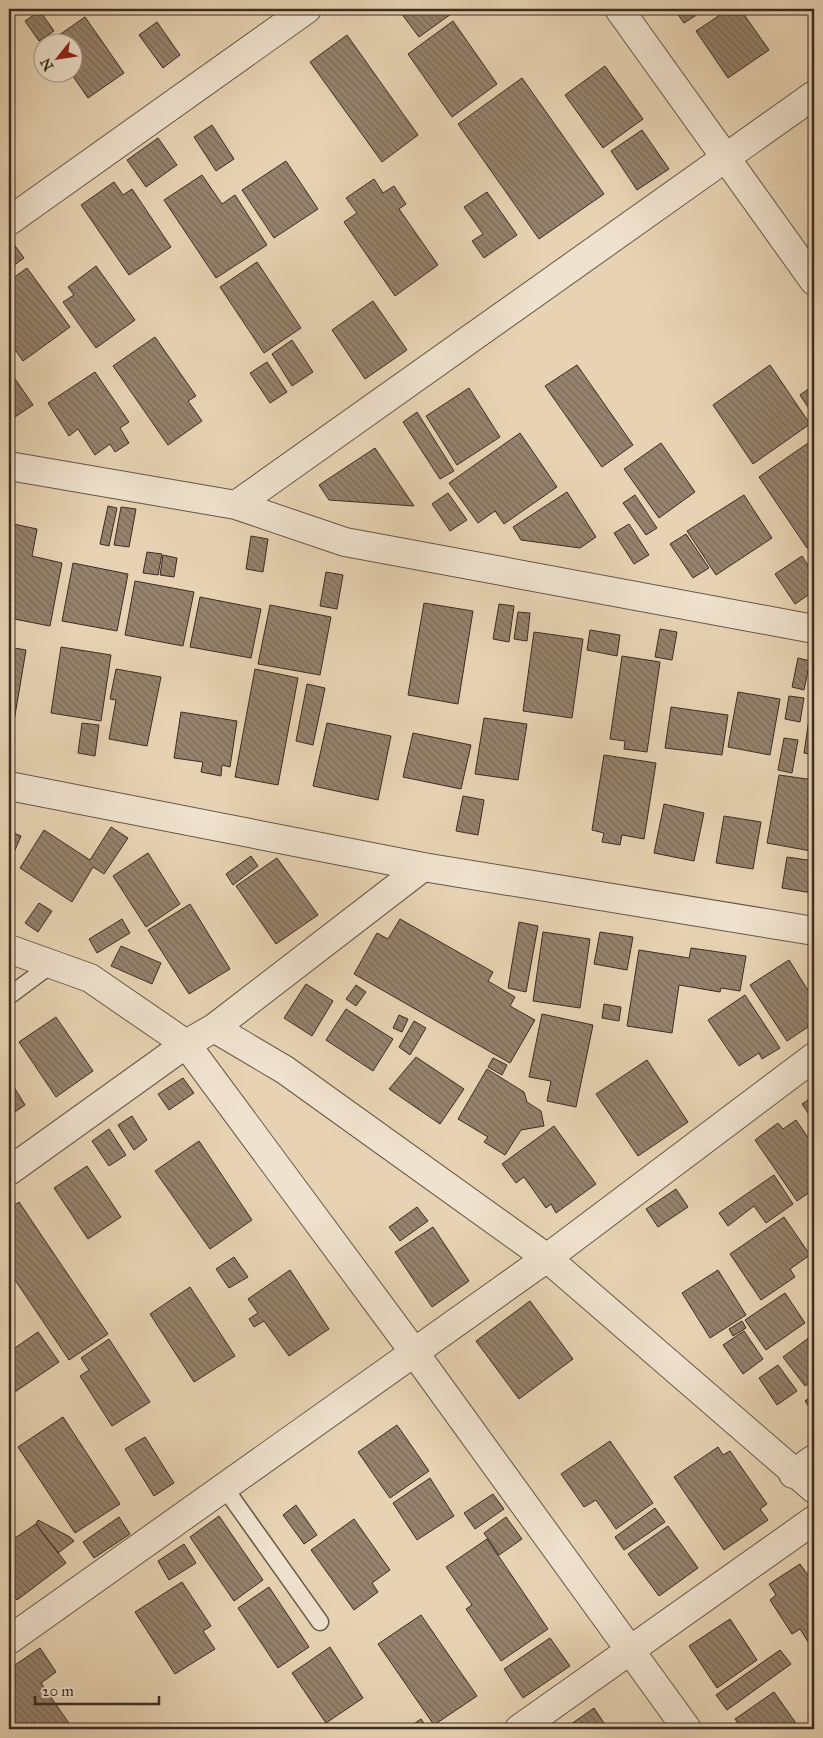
<svg xmlns="http://www.w3.org/2000/svg" width="823" height="1738" viewBox="0 0 823 1738" font-family="'IM FELL Great Primer',serif">
<style>
.building{fill:url(#building-back-hatch);stroke:#3c2c22}
.lines{fill:none;stroke-linecap:round;stroke-linejoin:round}
.lane-casing{stroke:#675646;stroke-width:19}
.street-casing{stroke:#675646;stroke-width:30}
.lane{stroke:#efe2ce;stroke-width:16}
.street{stroke:#efe2ce;stroke-width:28}
</style>
<defs>
<pattern id="building-back-hatch" width="6" height="6" patternUnits="userSpaceOnUse" patternTransform="scale(1.25)"><rect width="6" height="6" fill="#95836d"/><path d="M-1 5l2 2M0 0l6 6M5-1l2 2" fill="none" stroke="#7b6b59"/></pattern>
</defs>
<rect width="100%" height="100%" fill="#e7d3b3"/>
<filter id="stains"><feTurbulence type="fractalNoise" baseFrequency=".004" numOctaves="4"/><feColorMatrix values="0 0 0 0 .2 0 0 0 0 .09 0 0 0 0 .02 0 0 0 .5 -.17"/></filter>
<radialGradient id="worn" r=".72"><stop offset=".6" stop-color="#630" stop-opacity="0"/><stop offset="1" stop-color="#630" stop-opacity=".3"/></radialGradient>
<path class="building" d="M398,9h60l-39,28z
M674,9h32l-22,14z
M729,9h11l29,41 -41,28 -32,-47z
M40,11l14,20 -15,10 -14,-20z
M85,17l39,56 -36,25 -18,-26h2v-30h-23z
M453,21l44,63 -45,33 -44,-63z
M157,22l23,33 -17,13 -24,-33z
M347,35l71,100 -36,27 -72,-100z
M605,66l38,53 -40,29 -38,-53z
M522,78l82,116 -65,45 -81,-115z
M212,125l22,34 -18,12 -22,-34z
M642,130l27,39 -32,21 -26,-39z
M158,138l19,27 -31,22 -19,-27z
M286,161l32,48 -44,29 -32,-48z
M202,175l20,29 13,-9 32,50 -51,33 -52,-78z
M374,179l9,14 11,-7 12,18 -7,5 39,56 -43,31 -51,-74 13,-9 -11,-15z
M114,182l9,13 9,-6 39,58 -42,28 -48,-70z
M487,192l30,43 -33,23 -12,-17 11,-7 -19,-27z
M13,243l11,15 -15,11v-23z
M257,262l44,66 -37,25 -44,-66z
M96,266l39,54 -39,28 -33,-46 11,-7 -6,-8z
M27,268l43,59 -47,34 -14,-20v-60z
M373,301l34,49 -42,29 -33,-49z
M155,337l41,59 -8,5 14,20 -34,24 -55,-79z
M292,340l21,32 -21,14 -20,-32z
M267,362l20,30 -17,11 -20,-30z
M577,365l56,80 -31,22 -57,-81z
M770,365l40,59 -57,40 -40,-59z
M9,370l24,35 -24,16z
M95,372l34,50 -9,6 9,15 -14,9 -5,-8 -15,11 -17,-26 -9,7 -21,-33z
M814,385v31l-14,-21z
M469,388l31,49 -43,28 -31,-49z
M417,412l37,59 -14,8 -37,-57z
M520,433l37,54 -53,37 -9,-13 -17,12 -29,-40z
M814,439v104l-7,5 -48,-71z
M661,443l34,49 -36,26 -35,-49z
M375,448l39,58 -85,-6 -10,-15z
M567,492l29,45 -16,11 -59,-8 -8,-13z
M448,493l19,27 -17,11 -18,-27z
M635,495l22,33 -11,7 -23,-32z
M744,495l28,43 -56,37 -29,-44z
M108,506l9,2 -8,38 -9,-2z
M121,507l15,2 -7,38 -15,-2z
M9,523l28,6 -5,27 30,7 -12,63 -41,-8z
M629,524l20,31 -15,9 -20,-31z
M686,534l23,34 -16,10 -23,-34z
M251,536l17,3 -5,33 -17,-3z
M814,548v11l-5,-7z
M147,552l15,2 -4,21 -15,-2z
M163,555l14,3 -3,19 -14,-2z
M802,556l12,19v16l-19,13 -20,-30z
M73,563l55,11 -11,57 -55,-10z
M326,572l17,3 -6,34 -17,-3z
M135,581l59,11 -11,54 -58,-11z
M200,597l61,12 -10,49 -61,-11z
M424,603l49,8 -15,93 -50,-9z
M499,604l15,2 -5,36 -16,-3z
M270,605l61,12 -11,58 -62,-11z
M518,612l12,1 -3,28 -13,-2z
M660,629l17,3 -5,28 -17,-3z
M590,630l30,5 -3,21 -30,-6z
M534,632l49,7 -11,79 -49,-7z
M9,647l17,3 -14,83h-3z
M61,647l50,8 -10,66 -50,-8z
M622,656l38,6 -13,90 -23,-3 1,-8 -15,-2z
M798,658l12,3 -6,29 -12,-3z
M116,669l45,8 -14,69 -38,-7 7,-39 -6,-1z
M255,669l43,9 -20,107 -43,-8z
M307,684l18,4 -12,57 -17,-4z
M814,685v70l-10,-2z
M738,692l42,7 -10,56 -42,-8z
M789,696l15,2 -4,24 -15,-3z
M671,707l57,8 -6,40 -57,-7z
M181,712l56,9 -7,46 -8,-2 -1,11 -20,-4 2,-10 -29,-4z
M484,718l43,6 -9,56 -43,-6z
M82,723l17,2 -4,31 -17,-3z
M327,723l64,13 -13,64 -65,-14z
M413,733l58,12 -10,44 -58,-12z
M784,738l14,2 -6,33 -14,-3z
M604,755l52,8 -12,76 -22,-4 -2,10 -18,-3 2,-9 -12,-3z
M779,775l35,5v51l-3,20 -44,-8z
M463,796l21,4 -6,35 -22,-4z
M664,804l40,9 -10,48 -40,-8z
M724,816l37,6 -8,47 -37,-6z
M111,827l17,11 -24,36 -11,-7 -21,35 -52,-34 24,-38 46,30z
M9,831l12,5 -12,28z
M148,853l32,51 -34,23 -33,-51z
M251,856l7,10 -25,19 -7,-11z
M787,857l27,4 -2,32 -30,-5z
M277,858l41,57 -42,29 -40,-58z
M39,903l13,8 -14,21 -13,-9z
M190,904l40,65 -41,25 -41,-64z
M122,919l8,14 -33,20 -8,-14z
M400,919l93,53 -5,9 27,16 -5,9 25,14 -25,43 -156,-89 23,-41 11,6z
M519,922l19,4 -12,66 -18,-4z
M543,932l47,7 -10,69 -47,-7z
M600,932l33,5 -6,33 -33,-6z
M121,946l40,17 -9,21 -41,-18z
M691,948l55,8 -6,35 -19,-3 -1,4 -41,-7 -7,48 -45,-7 12,-76 50,8z
M789,960l25,40v23l-27,18 -37,-56z
M306,984l27,17 -21,35 -28,-18z
M356,985l10,7 -10,14 -10,-7z
M745,995l35,53 -18,11 -3,-6 -20,13 -31,-46z
M604,1004l17,3 -2,14 -17,-3z
M346,1009l47,30 -20,32 -47,-31z
M542,1014l51,11 -17,82 -29,-6 4,-20 -22,-4z
M399,1015l9,4 -6,13 -9,-4z
M56,1017l37,54 -37,26 -37,-55z
M414,1021l12,7 -16,27 -11,-8z
M416,1057l48,32 -24,35 -51,-35z
M493,1058l14,7 -5,10 -14,-8z
M647,1060l41,62 -50,34 -42,-62z
M487,1069l37,23 3,10 14,9 3,15 -23,4 -16,25 -21,-13 4,-5 -30,-18z
M183,1078l11,15 -25,17 -11,-16z
M9,1079l16,26 -16,11z
M814,1096v26l-12,-18z
M132,1116l15,24 -13,10 -16,-25z
M796,1120l18,26v43l-17,12 -42,-61 23,-17 5,6z
M554,1126l42,58 -40,29 -5,-9 -5,4 -22,-31 -8,6 -14,-19z
M109,1129l17,26 -17,11 -17,-25z
M199,1141l53,79 -42,29 -55,-78z
M87,1166l34,51 -33,22 -34,-51z
M774,1175l19,29 -27,19 -12,-17 -26,20 -9,-13z
M676,1189l12,18 -30,20 -12,-18z
M19,1202l89,132 -39,26 -60,-89v-62z
M417,1207l11,14 -28,20 -11,-14z
M784,1217l26,38 -20,14 5,8 -34,23 -31,-46z
M433,1227l36,54 -37,26 -37,-55z
M234,1257l14,20 -19,11 -13,-19z
M290,1270l39,59 -40,27 -25,-35 -10,6 -5,-8 9,-6 -10,-14z
M718,1270l28,45 -36,23 -28,-45z
M190,1287l45,69 -41,26 -44,-68z
M785,1293l20,30 -39,27 -21,-30z
M530,1301l43,58 -54,40 -43,-58z
M742,1321l4,7 -13,8 -4,-7z
M744,1331l19,28 -20,15 -20,-29z
M38,1332l21,30 -50,34v-44z
M814,1334v45l-9,7 -22,-29z
M109,1339l41,63 -38,24 -32,-50 9,-6 -8,-12z
M778,1365l19,26 -20,14 -18,-27z
M814,1394v20l-9,-13z
M63,1417l57,87 -45,29 -57,-86z
M397,1425l32,46 -39,27 -32,-46z
M145,1437l29,46 -20,13 -29,-47z
M610,1441l43,62 -37,26 -20,-29 -12,7 -23,-33z
M718,1447l5,8 7,-4 37,53 -7,5 8,11 -44,30 -50,-73z
M430,1478l24,38 -37,24 -24,-37z
M493,1494l11,15 -29,20 -11,-16z
M296,1505l21,30 -13,9 -21,-29z
M655,1508l10,14 -41,28 -9,-13z
M219,1516l44,64 -29,21 -44,-64z
M119,1517l11,17 -36,24 -11,-16z
M506,1517l16,22 -23,16 -15,-22z
M354,1519l36,51 -18,13 6,9 -24,18 -43,-60z
M38,1520l32,17 4,4 -16,12 -22,-29z
M36,1524l30,39 -49,37 -8,-11v-24l5,-4 -5,-7v-12z
M668,1526l30,42 -39,28 -31,-42z
M487,1539l61,90 -47,32 -35,-52 6,-4 -26,-38z
M184,1544l12,19 -27,17 -11,-19z
M800,1564l10,14 4,-3v76l-14,-22 -8,5 -22,-34 6,-5 -7,-11z
M182,1582l29,44 -8,5 12,18 -40,25 -40,-62z
M269,1587l40,60 -31,21 -40,-60z
M421,1615l56,81 -43,29 -56,-81z
M730,1619l27,41 -40,28 -28,-42z
M550,1638l20,28 -47,32 -19,-29z
M330,1647l33,51 -37,25 -34,-50z
M40,1648l16,24 -15,11 32,46h-64v-60z
M780,1650l11,14 -64,46 -11,-15z
M774,1692l26,37h-58l-7,-10z
M594,1708l14,21h-44z
M421,1719l7,10h-22z"/>
<g class="lines">
<g class="lane-casing">
<path id="lane" d="M9,996l43,-32
M224,1487l96,135"/>
</g>
<g class="street-casing">
<path id="street" d="M619,9l195,272
M9,221l298,-212
M9,466l227,39 109,37 469,87
M236,505l578,-410
M9,786l414,81 391,64
M9,949l81,29 96,66 228,308 273,377
M214,1028l71,42 262,188 267,231
M9,1171l177,-127 28,-16 209,-161
M793,1474l21,-15
M9,1640l538,-382 267,-201
M519,1729l295,-209"/>
</g>
<use href="#lane" class="lane"/>
<use href="#street" class="street"/>
</g>
<rect width="823" height="1738" fill="none" stroke="#e7d3b3" stroke-width="30"/>
<rect x="10" y="10" width="803" height="1718" fill="none" stroke="#3c2c22" stroke-width="2.5"/>
<rect x="15" y="15" width="793" height="1708" fill="none" stroke="#3c2c22"/>
<g transform="translate(58 58) rotate(240)"><circle r="24" fill="#efe2ce" stroke="#a79989"/>
<path d="M0-4L9 19L0 12L-9 19Z" fill="#8f2418"/>
<text y="-8" font-size="14" font-weight="bold" text-anchor="middle" fill="#3c2c22">N</text>
</g>
<path d="M35 1696v8h124v-8" fill="none" stroke="#3c2c22" stroke-width="2.5"/>
<text x="42" y="1696" font-size="15" fill="#3c2c22" stroke="#efe2ce" stroke-width="4" paint-order="stroke">20 m</text>
<rect width="100%" height="100%" filter="url(#stains)"/>
<rect width="100%" height="100%" fill="url(#worn)"/>
</svg>
